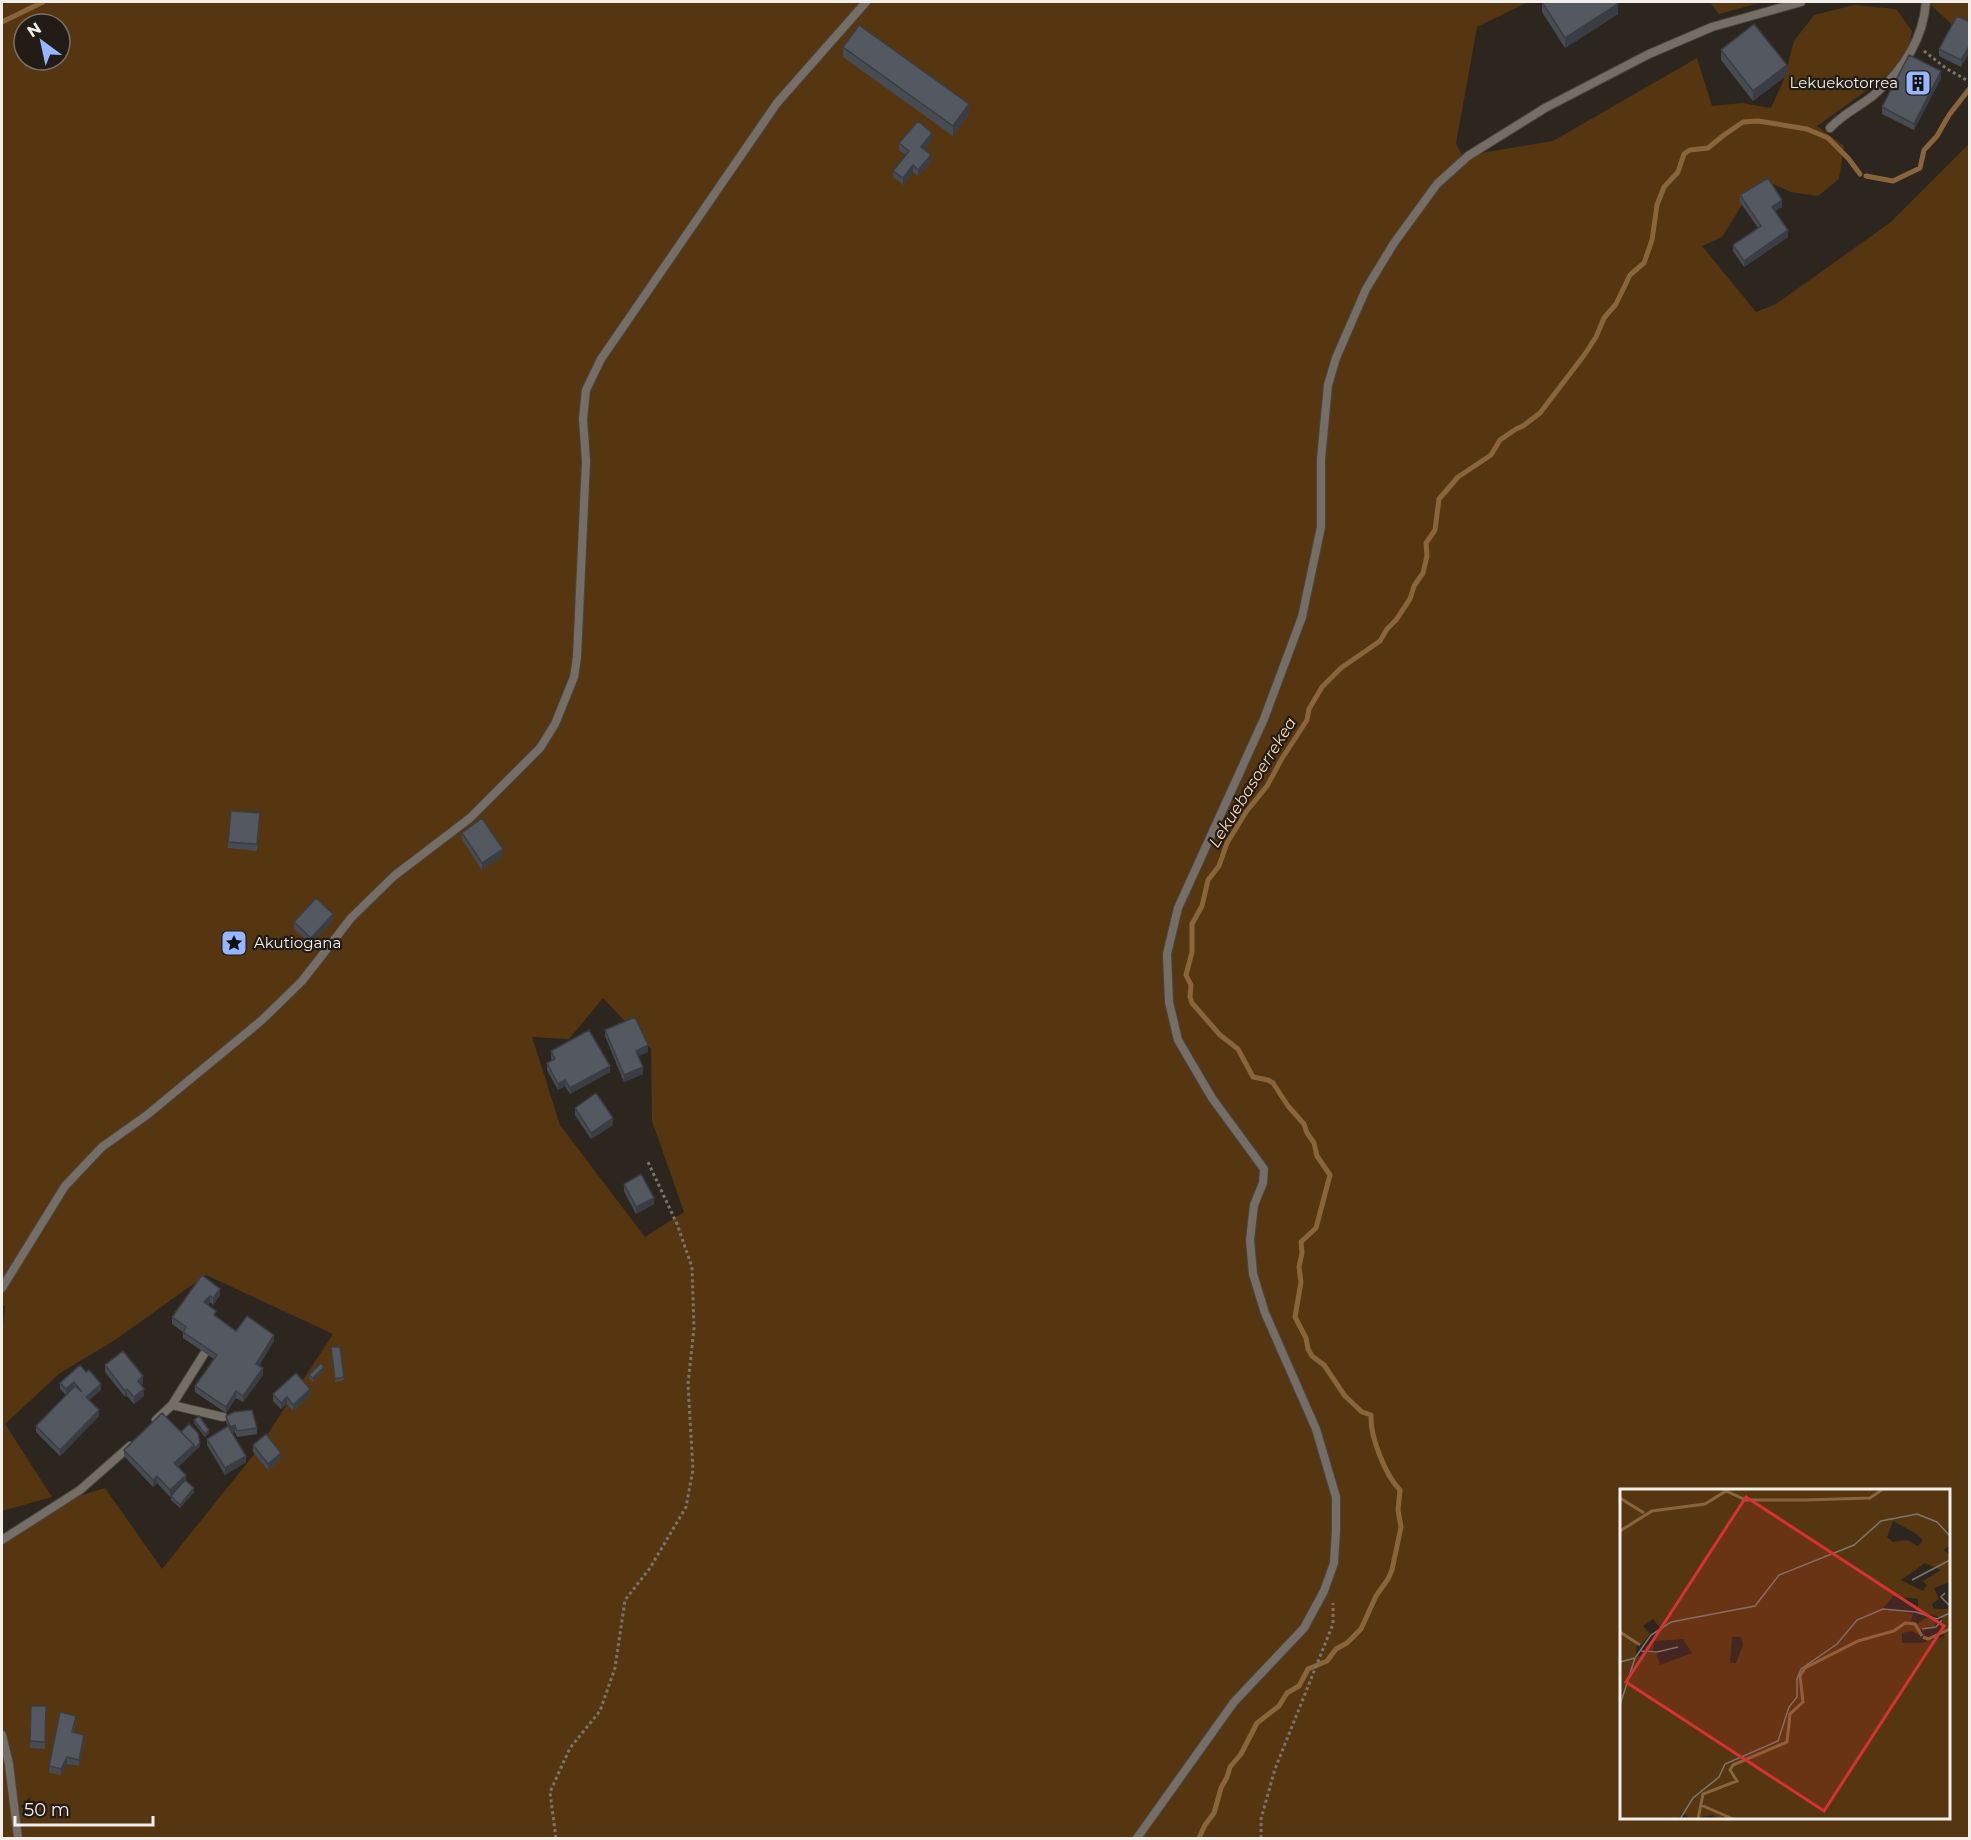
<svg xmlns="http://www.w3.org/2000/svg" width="1971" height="1840" viewBox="0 0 1971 1840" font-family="Montserrat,sans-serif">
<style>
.green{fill:#553610;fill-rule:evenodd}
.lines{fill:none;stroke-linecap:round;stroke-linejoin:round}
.stream{stroke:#8a653c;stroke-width:5}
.service-casing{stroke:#4a453f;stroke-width:10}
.path{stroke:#79746d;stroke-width:3;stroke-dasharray:3 3;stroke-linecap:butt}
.service{stroke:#756e66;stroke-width:8}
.wall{fill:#474c53}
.shaded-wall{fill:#3a3e44}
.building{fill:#535861;stroke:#3a3e44;stroke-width:1.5}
.labels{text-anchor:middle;stroke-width:4.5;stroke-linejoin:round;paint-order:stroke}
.poi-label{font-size:15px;fill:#f2eee9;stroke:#231c16;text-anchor:end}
.water-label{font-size:16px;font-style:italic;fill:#fad7b2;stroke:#231c16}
.inset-river{fill:none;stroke:#8a653c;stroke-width:3}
.inset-road{fill:none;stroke:#7b7670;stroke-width:1.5}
.view{fill:#d73232;fill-opacity:0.15;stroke:#d73232;stroke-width:3}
.inset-edge{fill:none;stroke:#f2eee9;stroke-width:3}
</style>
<rect width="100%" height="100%" fill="#2c261f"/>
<path class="green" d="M2,2h1526l-51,25 -21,117 7,12 90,-15 144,-83 15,48 30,-3 29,5 13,-29 10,-38 20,-26 40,-10 42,4 16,22 -5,25 -27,25 -63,45 27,20 -5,33 -21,17 -27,-4 -25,-11 -18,14 -26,42 -20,9 54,66 20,-8 115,-82 78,-78v1694h-1967v-293l77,-49 26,-8 57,81 94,-117 77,-118 -127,-59 -91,65 -55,33 -55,51 47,73 -50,14v-176l3,-29 -3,-1zM24,24h36v36h-36zM603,998l48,51 1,72 32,91 -39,25 -85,-112 -28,-88 37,2zM1622,1490h326v328h-326z
M1710,2h53l-44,12z
M1928,2h41v39z"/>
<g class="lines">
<path class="stream" d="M2,22l41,-20
M1866,176l27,5 27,-13 4,-18 13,-14 12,-21 21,-27
M1199,1838l6,-13 9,-12 7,-25 6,-11 3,-10 11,-13 16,-31 22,-17 8,-13 12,-7 9,-17 19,-8 9,-12 11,-6 14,-14 15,-33 12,-17 4,-9 9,-43 -3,-17 2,-20c-15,-15 -30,-54 -29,-75l-9,-3 -17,-16 -21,-31 -12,-9 -4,-7 -2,-11 -11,-21 6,-35 -2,-15 3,-14 -1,-11 15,-14 14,-53 -13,-19 -3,-13 -7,-10 -3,-9 -16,-18 -15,-23 -5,-3 -15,-3 -15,-28 -18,-14 -28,-32 -2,-6 1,-12 -5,-10 6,-23v-28l10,-18 6,-26 11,-14 8,-23 19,-31 21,-26 14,-26 26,-40 2,-11 13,-22 19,-19 39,-27 7,-12 9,-9 14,-21 4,-13 9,-13 4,-17 -1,-13 9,-13 4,-31 19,-22 33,-22 9,-15 16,-11 7,-3 17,-13 45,-59 11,-17 8,-19 12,-14 14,-29 14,-12 8,-23 5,-35 7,-18 14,-15 6,-18 6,-4 18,-2 16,-13 19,-13 15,-1 49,8 21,9 20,20 12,16"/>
<g class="service-casing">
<path id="service" d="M1830,128c14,-15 31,-22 45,-34 29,-25 48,-55 51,-92
M2,1288l63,-102 37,-39 45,-32 115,-95 40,-39 49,-63 43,-42 76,-58 70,-70 15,-24 19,-47 3,-20 9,-196 -3,-42 3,-29 15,-31 176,-256 89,-101
M172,1405l51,12
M156,1420l16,-15 32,-51
M2,1540l78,-50 50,-44
M2,1735l7,29 9,74
M1137,1838l97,-136 70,-74 20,-37 10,-28 2,-33v-33l-20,-68 -51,-116 -12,-39 -3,-34 4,-35 9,-22 1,-14 -52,-71 -34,-58 -9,-38 -2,-48 11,-46 86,-189 38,-102 19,-90v-68l7,-74 8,-27 30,-69 28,-46 43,-59 31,-28 77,-48 104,-54 63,-27 89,-25"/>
</g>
<path class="path" d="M1924,51l23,18 23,13
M556,1838l-6,-46 20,-44 30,-37 15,-43 10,-68 25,-32 36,-61 7,-37 -5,-86 6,-56 -2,-61 -15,-43 -30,-64
M1261,1838v-19l14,-50 58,-145v-21"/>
<use href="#service" class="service"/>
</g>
<path class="wall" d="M1542,2l76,12 -53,34 -23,-36z
M1970,22l-9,45 -22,-11v-7z
M843,47l126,67 -16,22 -110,-79z
M1721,50l66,25 -34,26 -32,-41z
M1941,78l-27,52 -32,-16v-7z
M932,140l-8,9 7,12 -13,15 -5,-4 -10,13 -10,-8v-6l13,-16 -7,-5v-7z
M1740,195l42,12 -7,4 13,26 -44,30 -11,-16v-6l25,-17 -18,-26z
M260,820l-3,31 -29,-3v-6z
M462,833l41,23 -21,14 -20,-31z
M333,920l-22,24 -17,-15v-7z
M605,1030l43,22 -10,4 5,18 -19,8 -19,-46z
M551,1051l59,21 -40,22 -5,-8 -7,4 -11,-20v-7l6,-2 -2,-3z
M575,1108l38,17 -22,14 -16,-24z
M624,1184l30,20 -18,10 -12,-23z
M202,1275l18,20 -7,10 -3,-3 -2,3 8,12 20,14 38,10 -15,25 4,9 -20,27 -7,-4 -10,15 -31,-21v-6l19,-27 -31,-21v-6l-11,-8v-7z
M340,1347l4,33 -9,2 -4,-32z
M80,1365l21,25 -12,10 10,16 -39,40 -24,-24v-6l30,-31 -6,-6v-6z
M105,1365l38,18 -2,2 3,11 -10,8 -7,-8 -2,1 -20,-25z
M324,1370l-11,12 -4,-4v-3z
M273,1394l37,2 -17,15 -6,-7 -6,5 -8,-8z
M226,1416l31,12v6l-20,3 -2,-5 -3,1 14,29 -21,13 -18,-30v-6l21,-13 -2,-4z
M194,1420l15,13 -4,4 -11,-14z
M181,1432l19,14 -22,21 8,14 8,11 -14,16 -9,-8v-4l-1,1 -13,-14 -4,4 -29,-31v-6z
M253,1445l28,14 -13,11 -15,-18z
M31,1706h15l-1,43 -15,-1z
M76,1722l-3,11 11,9 -5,24 -12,-2 -6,11 -12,-2v-7z"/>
<path class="shaded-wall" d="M1618,4v10l-53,34v-10z
M1970,45v7l-9,15v-7z
M1787,65v10l-34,26v-10z
M1941,71v7l-27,52v-6z
M969,104v10l-16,22v-10z
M932,133v7l-11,13v-6z
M931,155v6l-13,15v-6z
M913,165v7l-10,13v-7z
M1782,200v7l-10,6v-6z
M1788,230v7l-44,30v-6z
M503,849v7l-21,14v-7z
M333,914v6l-22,24v-6z
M648,1045v7l-12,5v-6z
M610,1066v6l-40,22v-6z
M643,1067v7l-19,8v-7z
M565,1080v6l-7,4v-6z
M613,1118v7l-22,14v-6z
M654,1198v6l-18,10v-7z
M220,1289v6l-7,10v-7z
M210,1296v6l-6,7v-7z
M274,1335v6l-18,29v-6z
M324,1367v3l-11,12v-4z
M263,1368v7l-20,27v-6z
M143,1376v7l-5,4v-6z
M74,1382v7l-8,7v-7z
M101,1384v6l-15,13v-6z
M127,1389v7l-2,1v-6z
M144,1389v7l-10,8v-7z
M310,1389v7l-17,15v-6z
M236,1391v7l-10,15v-6z
M287,1397v7l-6,5v-6z
M99,1410v6l-39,40v-6z
M235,1425v7l-5,1v-6z
M209,1430v3l-4,4v-3z
M200,1443v3l-26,24v-7l20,-18z
M281,1453v6l-13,11v-6z
M246,1456v6l-21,13v-7z
M186,1475v7l-16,15v-7z
M157,1476v7l-4,4v-7z
M194,1488v4l-14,16v-3z
M84,1735v7l-5,24v-6z
M67,1757v7l-6,11v-6z"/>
<path class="building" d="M1542,2h74l2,2 -53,34z
M1957,16l13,6v23l-9,15 -22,-11z
M1754,24l33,41 -34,26 -32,-41z
M859,25l110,79 -16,22 -110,-79z
M1909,55l32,16 -27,53 -32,-17z
M918,121l14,12 -11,14 10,8 -13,15 -5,-5 -10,13 -10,-7 16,-20 -10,-8z
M1768,178l14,22 -10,7 16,23 -44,31 -11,-16 28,-19 -21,-31z
M231,811l29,2 -3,31 -29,-2z
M482,818l21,31 -21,14 -20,-30z
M316,898l17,16 -22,24 -17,-16z
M635,1017l13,28 -12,6 7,16 -19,8 -19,-45z
M589,1030l21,36 -40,22 -5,-8 -7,4 -11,-21 8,-4 -4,-8z
M596,1093l17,25 -22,15 -16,-25z
M641,1174l13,24 -18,9 -12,-23z
M202,1275l18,14 -7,9 -3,-2 -6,6 12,9 -2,4 22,16 11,-15 27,19 -18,29 7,4 -20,28 -7,-5 -10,16 -31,-21 22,-31 -34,-23 3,-5 -14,-10z
M331,1347h9l4,30 -9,2z
M123,1351l20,25 -5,5 6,8 -10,8 -7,-8 -2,2 -20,-26z
M321,1363l3,4 -11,11 -4,-3z
M80,1365l6,7 3,-2 12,14 -15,13 13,13 -39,40 -24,-24 39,-40 7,6 -8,-10 -8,7 -6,-6z
M296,1373l14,16 -17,16 -6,-8 -6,6 -8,-9z
M252,1410l5,18 -20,3 -2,-6 -5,2 -4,-11 8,-4z
M162,1413l32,32 -20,18 12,12 -16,15 -13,-14 -4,4 -29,-30z
M199,1416l10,14 -4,4 -11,-14z
M189,1424l9,9 2,10 -6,6v-4l-13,-13z
M228,1426l18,30 -21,12 -18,-29z
M266,1434l15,19 -13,11 -15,-19z
M185,1480l9,8 -14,17 -9,-9z
M31,1706h15l-1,36 -15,-1z
M60,1712l16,4 -4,16 12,3 -5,25 -12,-3 -6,12 -12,-3z"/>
<defs>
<g id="building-square" transform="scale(1.35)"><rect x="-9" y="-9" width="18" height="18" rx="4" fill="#96b6fd" stroke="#231c16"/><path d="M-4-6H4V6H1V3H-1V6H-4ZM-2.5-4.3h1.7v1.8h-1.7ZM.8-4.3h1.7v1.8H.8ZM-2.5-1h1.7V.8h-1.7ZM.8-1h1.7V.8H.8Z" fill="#111"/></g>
<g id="sight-square" transform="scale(1.35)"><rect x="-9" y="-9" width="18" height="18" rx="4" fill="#96b6fd" stroke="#231c16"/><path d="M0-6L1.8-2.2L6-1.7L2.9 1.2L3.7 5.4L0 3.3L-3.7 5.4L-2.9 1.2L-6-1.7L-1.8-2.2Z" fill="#111"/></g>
</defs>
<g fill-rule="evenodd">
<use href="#building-square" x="1918" y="83"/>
<use href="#sight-square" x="234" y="943"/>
</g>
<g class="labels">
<g class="poi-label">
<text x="1898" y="88">Lekuekotorrea</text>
<text x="254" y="948" text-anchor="start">Akutiogana</text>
</g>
<g class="water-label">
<text transform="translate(1252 782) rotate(-58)" y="6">Lekuebasoerrekea</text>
</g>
</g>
<g transform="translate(1620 1489)">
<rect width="330" height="330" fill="#2c261f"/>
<path d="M0,0h330v38l-3,3 3,15 -6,5 6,6v26l-16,6 5,11 -7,5 2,5h16v210h-231l-6,-4 -23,4 -7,-7 -5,7h-58zM273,32l22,12 8,7 -5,6 -11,-6 -14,2 -6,-5zM305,74l16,7 -18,11 4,4 -4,6 -22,-11zM273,107l25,3v12l24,7 2,18 -22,7h-20v-10l10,-2 7,4 2,-6 13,-2 2,-5 -9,-5 -10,7 -6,-4 2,-6 -30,-6zM33,130l8,10 -16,19 8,3 1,-10 29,-2 9,14 -32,12 -4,-12h-13l-8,6 2,-15 4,1 9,-11 -7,-8zM112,148h9l2,8 -7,18h-6z" fill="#553610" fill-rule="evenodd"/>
<path class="inset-river" d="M0,9l24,15M0,42l32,-20 53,-7 21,-13 20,9h59l65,-2 13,-9M0,143l20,13M303,148l5,2 22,-10M81,316l32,14M78,330l5,-25 34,-13 -7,-11 3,-5 54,-23 3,-28 13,-12 -3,-26 5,-8 53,-27 36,-10 11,-8 10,1 7,12"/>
<path class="inset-road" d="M292,91l38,-20M325,104l-4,4 9,9M302,140l14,-2 6,-7M21,162l16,1 21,-5M0,173l15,-4 16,-23 20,-13 84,-16 24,-31 75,-30 27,-24 36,-7 20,8 13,14M0,216l15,-47M60,330l13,-21 26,-21 6,-13 53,-23 11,-34 8,-10v-18l4,-10 36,-25 20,-24 26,-11 33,3 21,7 13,-6"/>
<path class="view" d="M126,8l198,129 -120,185 -198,-129z"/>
<rect width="330" height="330" class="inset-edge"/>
</g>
<rect width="1971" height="1840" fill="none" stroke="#f2eee9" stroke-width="6"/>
<g transform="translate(42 42) rotate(327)"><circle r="28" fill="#231c16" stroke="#76706a" stroke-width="1.5"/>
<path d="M0-4.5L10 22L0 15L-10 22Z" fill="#96b6fd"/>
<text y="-9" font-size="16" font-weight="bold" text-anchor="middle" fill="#f2eee9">N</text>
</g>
<path d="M15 1816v9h138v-9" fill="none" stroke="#f2eee9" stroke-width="3"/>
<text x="24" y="1816" font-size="18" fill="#f2eee9" stroke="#231c16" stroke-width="4.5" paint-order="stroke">50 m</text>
</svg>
